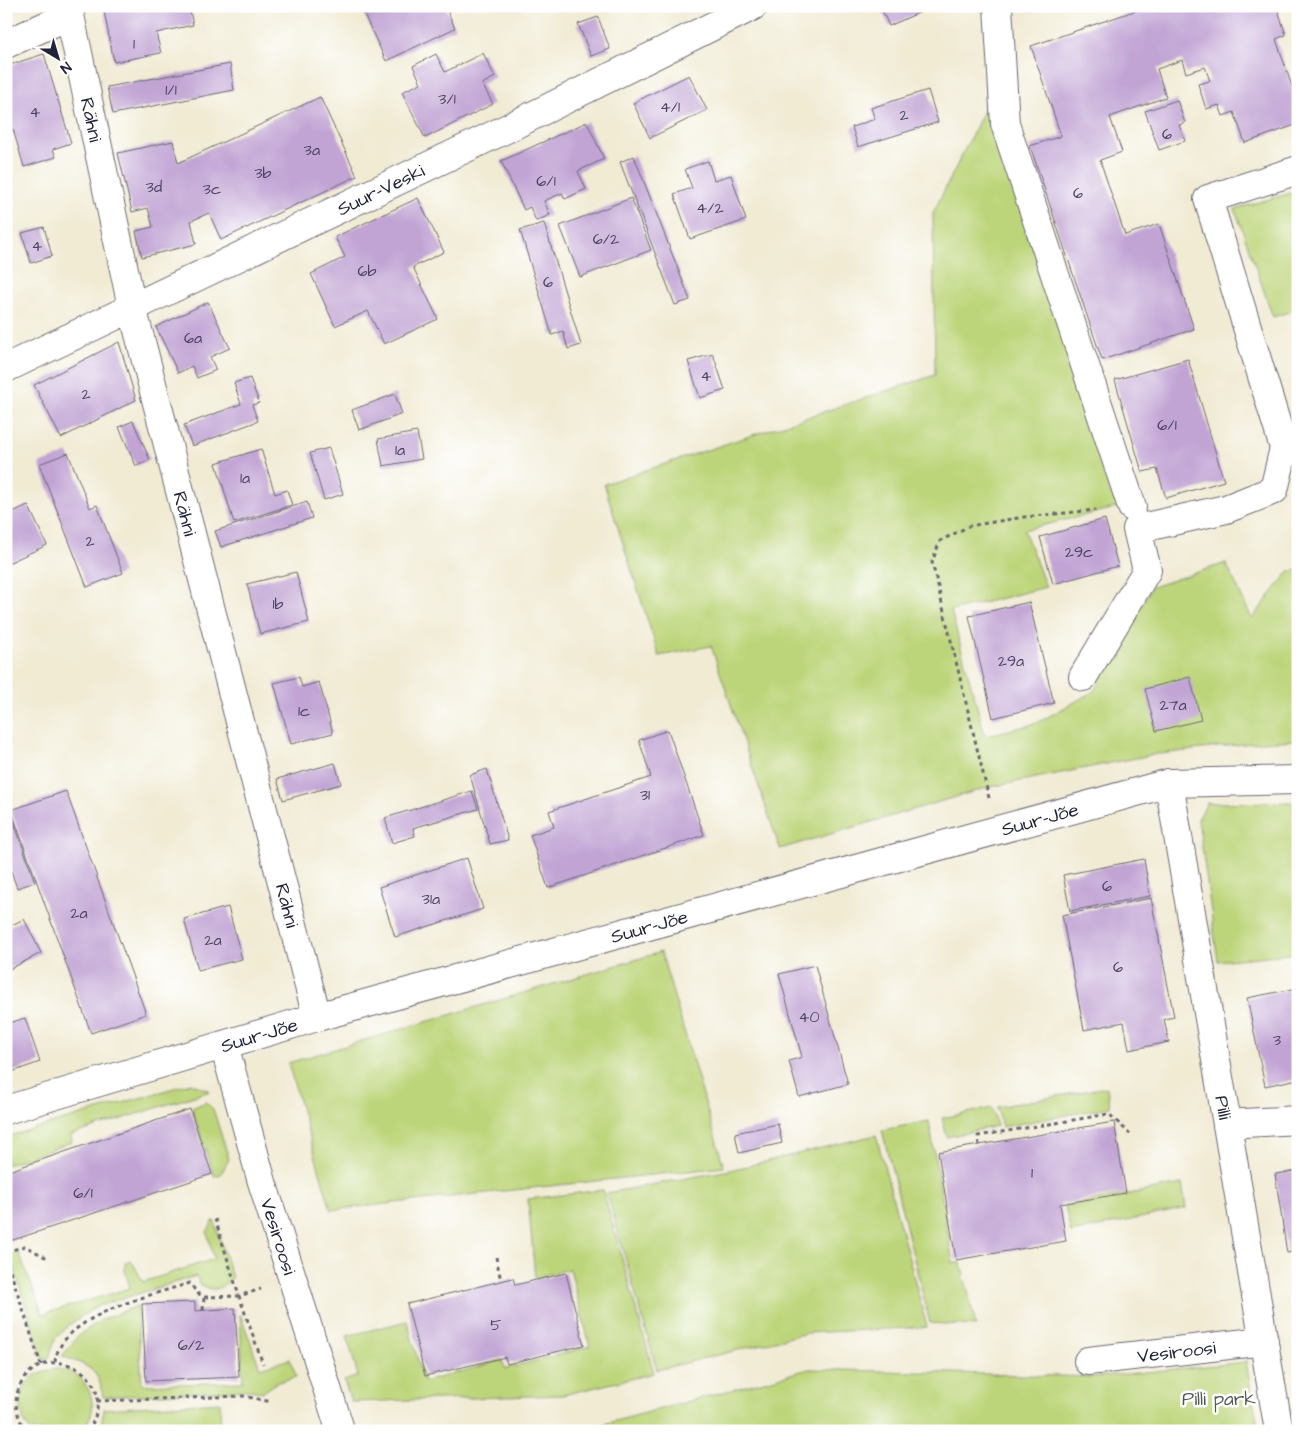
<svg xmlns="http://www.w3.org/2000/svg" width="1304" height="1437" viewBox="0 0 1304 1437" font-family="'Architects Daughter',sans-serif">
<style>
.green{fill:#bdd57a;stroke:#707c5a}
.building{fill:#c1a4d4}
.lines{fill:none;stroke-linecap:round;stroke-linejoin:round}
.minor-casing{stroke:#6a6871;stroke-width:30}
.path{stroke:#6a6871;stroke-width:3;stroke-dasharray:4 4;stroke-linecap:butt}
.minor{stroke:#fff;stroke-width:28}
.labels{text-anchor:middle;stroke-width:5;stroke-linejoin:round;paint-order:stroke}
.number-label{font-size:16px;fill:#4a4261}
.street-label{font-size:19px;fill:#22223b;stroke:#fff}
.park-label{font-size:19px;fill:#50584e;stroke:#fff}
</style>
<rect width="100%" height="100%" fill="#fff"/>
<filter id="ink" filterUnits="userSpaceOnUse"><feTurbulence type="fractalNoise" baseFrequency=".02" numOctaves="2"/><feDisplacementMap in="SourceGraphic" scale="10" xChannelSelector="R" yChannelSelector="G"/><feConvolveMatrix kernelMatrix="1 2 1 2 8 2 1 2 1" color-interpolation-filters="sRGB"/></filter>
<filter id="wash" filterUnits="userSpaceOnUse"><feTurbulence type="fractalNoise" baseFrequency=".0096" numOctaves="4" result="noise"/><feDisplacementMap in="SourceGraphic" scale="20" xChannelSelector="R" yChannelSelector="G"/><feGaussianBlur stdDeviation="1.12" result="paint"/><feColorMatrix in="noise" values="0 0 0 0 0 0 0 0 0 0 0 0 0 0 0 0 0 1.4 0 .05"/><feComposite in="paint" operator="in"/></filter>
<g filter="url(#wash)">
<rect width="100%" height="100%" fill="#f1ebd4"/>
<path class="green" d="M988,103l131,404 -95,23 22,57 -95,24 34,125 52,-13 57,-32 58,-104 74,-24 26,56 37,-48 9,-1v170l-37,2 -110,13 -165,33 -206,61 -69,-203 -52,10 -55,-172 331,-109 -2,-162z
M1291,193l7,22v94l-25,8 -38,-108z
M1298,802v151l-80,8 -20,-142 9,-16z
M661,952l63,215 -393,43 -43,-147z
M191,1083l19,8 -139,44 1,7 -66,23v-28z
M1107,1087l3,20 -108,20 -5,-20z
M206,1102l7,7 16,50 -8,15 -7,2 -22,-68z
M992,1108l5,18 -50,11 -5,-19z
M929,1121l24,142h8l15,63 -46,-3 -48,-193z
M876,1135l51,192 -120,6 -150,37 -50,-177 123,-23z
M1182,1184l4,24 -115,25 -6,-27z
M603,1190l51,183 -91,22 -212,7 -7,-21 14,-5 -11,-40 60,-15 17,61 78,-22 3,9 85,-23 -20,-77 -35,9 -7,-79z
M214,1220l18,58c-11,12 -17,14 -32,7l-4,-9 -101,31 -26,18 -14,14 -6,19 -6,2 -30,-95 -7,-9 13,-3 24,61 87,-26 -5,-18v-7l4,-3 5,5 9,17 71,-23 -7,-27z
M137,1306l5,79 101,-3 -3,-68 20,54 30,-9 6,18 -18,5 -15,10 -15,-2 -145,7c-4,-30 -16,-31 -41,-41l17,-21 22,-15z
M1246,1362l13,69h-700l30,-3 220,-59 286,8z
M57,1369c4,1 9,1 12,2 15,6 25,23 23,39 -1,8 -6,14 -10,21h-51c-14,-15 -14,-41 3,-55 7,-5 16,-6 23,-7z
M220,1402l1,29h-121l4,-22z"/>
<g id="blocks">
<path class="building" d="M103,6h86l4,19 -37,8 5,20 -47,9z
M360,6h85l10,22 -69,33z
M880,6h54l-45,20z
M1149,6h114l2,5 12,-4 9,28 -10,4 22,65v20l-53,19 -11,-31 -11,4 -4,-11 -13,4 -8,-25 12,-3 -5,-14 -19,6 -4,-13 -25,9 9,28 -56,20 12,35 -22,8 25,75 34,-11 35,105 -92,31 -72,-214 31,-10 -30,-90z
M598,17l12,32 -19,7 -13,-32z
M483,53l12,24 -13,7 11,20 -68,34 -23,-46 19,-9 -8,-17 23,-12 9,18z
M44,54l27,89 -18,6 3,8 -32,10 -11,-38 -7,2v-19l4,-1 -4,-12v-33z
M230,64l4,26 -121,24 -6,-27z
M689,75l18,35 -57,28 -17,-35z
M928,90l10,32 -80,25 -6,-20 23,-8 -4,-11z
M320,97l37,79 -136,64 -12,-27 -18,8 5,23 -54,13 -6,-26 17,-4 -5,-19 -16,4 -14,-59 55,-12 5,22z
M1177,100l8,23 -6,2 6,16 -26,9 -14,-39z
M587,122l17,37 -26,12 8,18 -21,10 -3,-6 -18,8 6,14 -14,6 -6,-14 -6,3 -23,-49z
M634,156l56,144 -15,5 -55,-143z
M708,161l6,19 17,-5 15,45 -56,19 -16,-45 18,-6 -7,-19z
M418,198l26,54 -31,15 25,52 -54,25 -16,-33 -33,15 -24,-52 34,-17 -10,-20z
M631,198l20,52 -71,27 -20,-51z
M544,223l37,122 -13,4 -5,-18 -11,4 -32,-105z
M44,227l8,29 -21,7 -9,-30z
M208,302l22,46 -20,9 6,13 -19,8 -5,-12 -14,7 -22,-46z
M119,342l17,58 -75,38 -27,-53z
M713,354l12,36 -25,8 -12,-37z
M1188,359l36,122 -58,17 -9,-29 -15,3 -27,-92z
M250,378l9,25 -7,2 6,16 -66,25 -8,-21 57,-21 -7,-21z
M395,394l7,20 -43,16 -7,-20z
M133,421l17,39 -14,6 -17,-39z
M417,432l5,27 -39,7 -5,-27z
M329,448l14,46 -19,6 -14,-47z
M261,449l14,45 12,-4 5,15 -58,18 -18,-60z
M68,453l22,55 7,-3 26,68 -36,14 -48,-123z
M307,502l5,16 -91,29 -6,-16z
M28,505l19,40 -41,19v-49z
M1105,519l13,47 -65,18 -13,-47z
M296,572l13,50 -49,12 -13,-50z
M1029,602l25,101 -61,15 -24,-102z
M299,677l3,10 17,-5 14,51 -42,11 -17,-61z
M1190,677l11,43 -45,11 -11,-42z
M668,730l36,105 -156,53 -18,-53 24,-8 -5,-16 102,-34 -12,-37z
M335,763l6,21 -58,16 -6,-21z
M487,769l21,71 -18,4 -20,-69z
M66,791l80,223 -55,19 -80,-223z
M472,791l6,18 -65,19 2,8 -23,7 -7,-25z
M10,811l25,71 -18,6 -11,-31v-44z
M467,858l16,51 -88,28 -16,-50z
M1144,859l6,37 -80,15 -7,-36z
M1151,898l23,119 -10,2 5,23 -40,8 -5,-28 -40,8 -22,-115z
M228,907l14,52 -44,11 -14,-51z
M6,918l4,8 14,-7 17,34 -35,18z
M815,965l33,119 -49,13 -10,-36 13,-4 -23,-83z
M1298,988v91l-33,7 -18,-88z
M25,1018l15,44 -34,12v-50z
M190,1109l22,65 -205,68 -1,-70z
M1114,1122l12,71 -66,11 6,37 -110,19 -18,-108z
M778,1124l4,19 -43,10 -4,-20z
M1295,1162h3v89l-11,2 -12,-79 21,-3z
M566,1273l18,72 -77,19 -2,-7 -80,19 -18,-72 106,-26 2,7z
M195,1302v9l40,-3 4,69 -93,4 -4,-77z"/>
</g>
</g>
<g filter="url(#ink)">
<use href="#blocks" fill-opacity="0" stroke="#6a6871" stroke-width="1"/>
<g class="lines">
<g class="minor-casing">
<g id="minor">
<path id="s1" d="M68,6l64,301 185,710"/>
<path d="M998,6l7,118 127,383"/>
<path d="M6,44l64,-29"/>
<path id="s2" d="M6,368l500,-239 247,-123"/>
<path d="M1083,677l64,-107 -10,-41 89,-20 48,-19 10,-42 -76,-249 90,-29"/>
<path id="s3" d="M1169,783l110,648"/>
<path id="s4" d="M224,1045l38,137 77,244"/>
<path id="s5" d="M6,1110l311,-93 852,-234 129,-3"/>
<path d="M1227,1124l71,-4"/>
<path id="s6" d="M1088,1361l176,-20"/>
</g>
</g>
<path class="path" d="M989,798l-57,-236 8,-21 29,-15 55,-9 72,-7
M979,1145l-1,-9 131,-22 21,20
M215,1219l24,77 24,68
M6,1252l19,-6 22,12
M496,1257l5,24
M6,1264l3,3 32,98
M203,1310l1,-13
M55,1362c5,-47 98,-67 135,-79l7,10 7,4 35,-1 22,-7
M97,1401l146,-5 29,6
M26,1431c-9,-14 -13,-28 -7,-43 22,-53 107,-15 69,43"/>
<use href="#minor" class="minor"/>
</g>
</g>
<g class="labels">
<g class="number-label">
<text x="134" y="49">1</text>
<text x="171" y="95">1/1</text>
<text x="447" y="104">3/1</text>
<text x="670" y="112">4/1</text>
<text x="35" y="117">4</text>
<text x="904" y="120">2</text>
<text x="1167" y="139">6</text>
<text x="312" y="155">3a</text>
<text x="263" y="178">3b</text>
<text x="546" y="186">6/1</text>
<text x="154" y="192">3d</text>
<text x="212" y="194">3c</text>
<text x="1078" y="198">6</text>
<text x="710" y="213">4/2</text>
<text x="606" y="244">6/2</text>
<text x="37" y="251">4</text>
<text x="367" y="276">6b</text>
<text x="548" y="287">6</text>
<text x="193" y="343">6a</text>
<text x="706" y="381">4</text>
<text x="86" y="399">2</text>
<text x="1167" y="430">6/1</text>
<text x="400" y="455">1a</text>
<text x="245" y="483">1a</text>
<text x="90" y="546">2</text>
<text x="1079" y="557">29c</text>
<text x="278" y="609">1b</text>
<text x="1011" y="666">29a</text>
<text x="1173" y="710">27a</text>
<text x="304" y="716">1c</text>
<text x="645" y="800">31</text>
<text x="1107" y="891">6</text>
<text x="431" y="904">31a</text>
<text x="79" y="918">2a</text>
<text x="213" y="945">2a</text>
<text x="1118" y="972">6</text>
<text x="809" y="1022">40</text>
<text x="1277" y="1045">3</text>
<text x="1032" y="1178">1</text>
<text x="83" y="1198">6/1</text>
<text x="496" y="1330">5</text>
<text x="191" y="1350">6/2</text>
</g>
<g class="street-label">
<text dy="7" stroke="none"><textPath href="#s1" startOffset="116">Rähni</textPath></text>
<text dy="7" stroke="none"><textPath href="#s2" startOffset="415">Suur-Veski</textPath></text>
<text dy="7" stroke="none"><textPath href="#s1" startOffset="521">Rähni</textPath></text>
<text dy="7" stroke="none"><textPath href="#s5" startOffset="1074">Suur-Jõe</textPath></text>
<text dy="7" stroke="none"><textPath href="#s1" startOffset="926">Rähni</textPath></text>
<text dy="7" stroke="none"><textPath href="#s5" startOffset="669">Suur-Jõe</textPath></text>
<text dy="7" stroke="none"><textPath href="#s5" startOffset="264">Suur-Jõe</textPath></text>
<text dy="7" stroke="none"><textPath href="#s3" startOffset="329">Pilli</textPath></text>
<text dy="7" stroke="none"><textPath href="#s4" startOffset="199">Vesiroosi</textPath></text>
<text dy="7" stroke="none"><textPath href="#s6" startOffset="89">Vesiroosi</textPath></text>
</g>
<g class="park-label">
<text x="1219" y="1405">Pilli park</text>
</g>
</g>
<rect width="1304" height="1437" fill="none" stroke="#fff" stroke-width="25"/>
<g transform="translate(58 58) rotate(142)" stroke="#ffffff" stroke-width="4" paint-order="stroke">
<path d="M0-4L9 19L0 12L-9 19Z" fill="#22223b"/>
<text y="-8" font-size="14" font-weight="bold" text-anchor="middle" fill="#22223b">N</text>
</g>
</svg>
